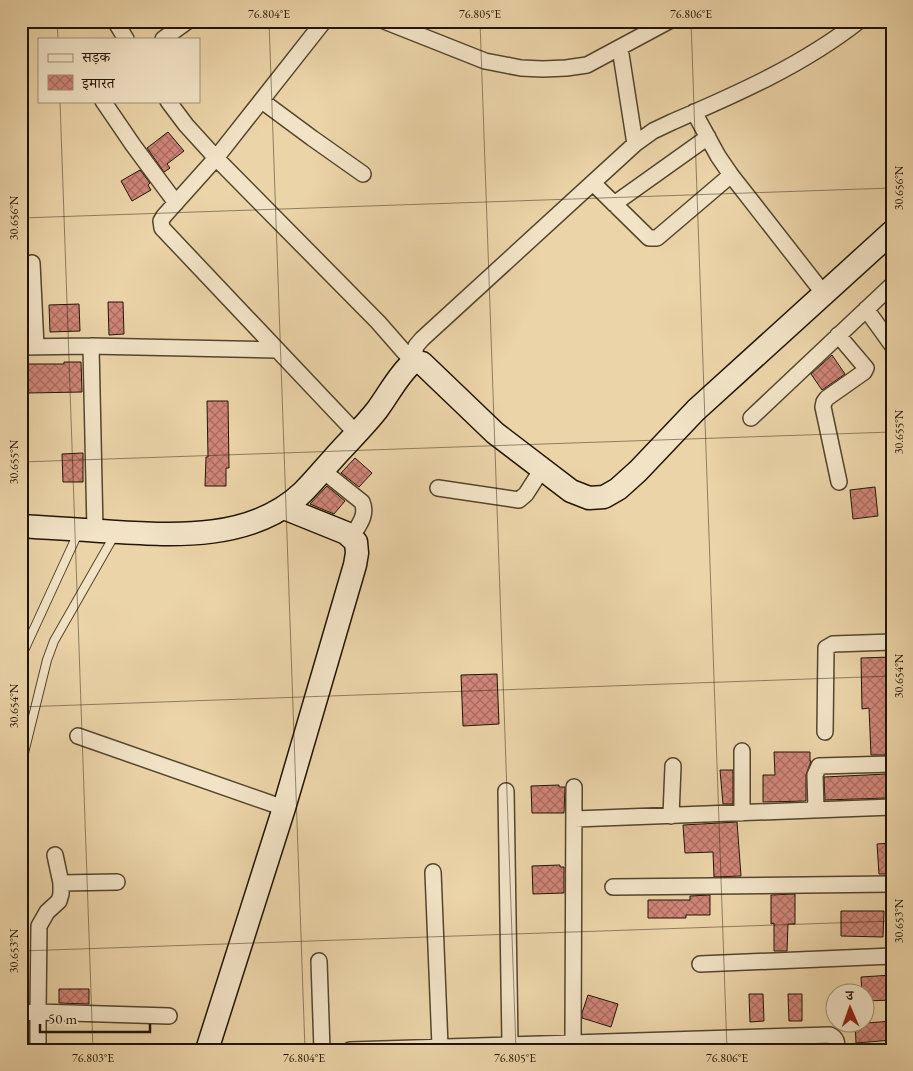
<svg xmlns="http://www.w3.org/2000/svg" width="913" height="1071" viewBox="0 0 913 1071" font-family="'EB Garamond','Noto Serif Devanagari',serif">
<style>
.building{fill:url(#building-cross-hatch);stroke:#211504}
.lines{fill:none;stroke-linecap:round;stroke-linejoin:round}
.lane-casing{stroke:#54452d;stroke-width:10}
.street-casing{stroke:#54452d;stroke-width:18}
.secondary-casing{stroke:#211504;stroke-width:25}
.lane{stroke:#f2e3c6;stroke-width:8}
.street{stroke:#f2e3c6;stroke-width:15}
.secondary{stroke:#f2e3c6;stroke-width:22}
.ticks{fill:none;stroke:#211504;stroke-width:1;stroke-opacity:0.45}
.neatline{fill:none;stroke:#211504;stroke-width:2}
.ticks-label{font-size:12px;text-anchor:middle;fill:#211504}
</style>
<defs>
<pattern id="building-cross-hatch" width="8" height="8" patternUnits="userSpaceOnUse" patternTransform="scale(1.25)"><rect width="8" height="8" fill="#d08578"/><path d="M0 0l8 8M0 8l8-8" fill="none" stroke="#a86c60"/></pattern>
</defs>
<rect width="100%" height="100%" fill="#ebd4a8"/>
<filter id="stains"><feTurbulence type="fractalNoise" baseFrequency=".004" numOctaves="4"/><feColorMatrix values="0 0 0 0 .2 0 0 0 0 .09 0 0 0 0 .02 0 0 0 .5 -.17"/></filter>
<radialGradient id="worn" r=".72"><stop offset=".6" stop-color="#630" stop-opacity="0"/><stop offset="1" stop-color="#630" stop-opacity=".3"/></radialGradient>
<path class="building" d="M168,132l16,19 -17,13 3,4 -6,4 -17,-24z
M140,170l10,13 -2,2 3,5 -19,11 -11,-20z
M108,302h15l1,32 -15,1z
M79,304l1,27 -30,1 -1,-27z
M832,355l13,19 -23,16 -11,-16z
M64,362h17l1,30 -55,1v-29h37z
M207,401h21l1,67h-3v18h-21l1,-29h2z
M83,453v29h-20l-1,-28z
M355,458l17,15 -13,14 -18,-14z
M327,486l18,15 -11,13 -24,-10z
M875,487l3,29 -25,3 -3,-29z
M891,657l1,98h-21l-2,-47 -7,1 -1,-51z
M497,674l2,50 -36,2 -2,-51z
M774,752h36v9h1l-5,14v26l-43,1v-27h12z
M720,770h13v34h-10z
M887,774v24l-62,2 -1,-23z
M559,785v2h6l-1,26h-32l-1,-27z
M737,822l4,54 -27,1 -1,-25 -28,1 -2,-28z
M892,843v31h-13l-2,-30z
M560,865v2h4v26l-31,1 -1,-28z
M795,894v30h-7l-1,27h-13v-28l-3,1v-29z
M710,895v20h-24v3h-38v-18h42v-4z
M841,911h43l-1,26 -42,-1z
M892,975v25l-26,1v-7h-4l-1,-17z
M59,989h30v15l-30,-1z
M749,994h14l1,27 -14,1z
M788,994h14v27h-13z
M588,995l30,9 -7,23 -29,-9v-5z
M892,1021v19l-36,3 -1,-19z"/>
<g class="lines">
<g class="lane-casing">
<path id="lane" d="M21,657l58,-126
M21,765l26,-105 7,-19 60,-105"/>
</g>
<g class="street-casing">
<path id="street" d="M115,21l11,18
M324,21l-108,137 162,164 35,40
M384,21l101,40 36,7 22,1 23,-1 21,-3 82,-44
M163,39l25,-18
M620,48l15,96
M103,101l30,44 43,58
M168,101l18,24 30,33 -52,58 -3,5 1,7 194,205
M262,101l50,37 51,36
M694,112l24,44 13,19 93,119
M593,183l56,55h8l74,-63
M614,204l94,-67
M32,263l4,84
M866,309l26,36
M838,335l28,33 -2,4 -37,26 -3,4 -1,5 16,75
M91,346l4,184
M21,347l70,-1 185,4
M413,362l3,-16 6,-7 213,-195 18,-13 19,-9c65,-28 131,-57 187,-101
M751,418l141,-133
M322,470l40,32c6,13 -4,24 -11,36
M438,488l81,12 7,-6 16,-25
M825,732l1,-84 7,-4 59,-2
M78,736l206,72
M742,751v62
M506,791l4,253
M816,810l-1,-35 4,-9 73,-2
M671,816l2,-50
M575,819l317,-12
M55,855l6,28v11l-2,7 -12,11 -8,14 -1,86 131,4
M433,872l7,174
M61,883l56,-1
M613,887l279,-3
M319,961l3,89
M700,964l192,-8
M21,1013l17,-1v38
M573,1042l1,-255
M350,1050l480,-15c7,3 7,8 7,15"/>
</g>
<g class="secondary-casing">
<path id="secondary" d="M21,526c27,2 53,3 80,5 67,4 149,12 202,-39 13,-13 25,-28 38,-42 12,-13 25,-26 36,-40 12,-16 21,-35 36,-48l9,1 73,70 76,58 18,7 15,-1 14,-8 20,-18 58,-61 196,-178
M207,1050l77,-242 71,-243 2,-12 -1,-11 -10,-9 -62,-25"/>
</g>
<use href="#lane" class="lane"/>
<use href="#street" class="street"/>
<use href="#secondary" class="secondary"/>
</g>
<path class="ticks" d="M57,21l1,18M269,21l36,1029M480,21l36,1029M691,21l36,1029M60,101l33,949M21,218l871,-30M21,462l871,-30M21,707l871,-31M21,951l871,-30"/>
<rect width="913" height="1071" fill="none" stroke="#ebd4a8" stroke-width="55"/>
<rect x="38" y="38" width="162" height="65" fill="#f2e3c6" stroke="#9e9178"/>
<rect x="48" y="54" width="25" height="8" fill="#f2e3c6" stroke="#9e9178"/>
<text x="82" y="62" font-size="15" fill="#211504">सड़क</text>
<rect x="48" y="75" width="25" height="15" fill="url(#building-cross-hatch)" stroke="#9e9178"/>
<text x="82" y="88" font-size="15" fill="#211504">इमारत</text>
<g transform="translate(850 1008) rotate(358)"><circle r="24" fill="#f2e3c6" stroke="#9e9178"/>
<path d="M0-4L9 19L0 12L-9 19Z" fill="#8f2418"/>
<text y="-8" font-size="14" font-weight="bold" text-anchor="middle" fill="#211504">उ</text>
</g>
<path d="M40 1024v8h110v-8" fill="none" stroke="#211504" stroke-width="2.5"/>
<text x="48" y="1024" font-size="15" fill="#211504" stroke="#f2e3c6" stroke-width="4" paint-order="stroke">50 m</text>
<rect x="28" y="28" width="858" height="1016" class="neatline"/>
<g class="ticks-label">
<text x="269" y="18">76.804°E</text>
<text x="480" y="18">76.805°E</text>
<text x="691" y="18">76.806°E</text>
<text transform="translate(899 188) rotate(-90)" y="4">30.656°N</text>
<text transform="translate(14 218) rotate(-90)" y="4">30.656°N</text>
<text transform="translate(899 432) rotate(-90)" y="4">30.655°N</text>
<text transform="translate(14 462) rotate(-90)" y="4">30.655°N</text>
<text transform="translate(899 676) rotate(-90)" y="4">30.654°N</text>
<text transform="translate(14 706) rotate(-90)" y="4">30.654°N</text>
<text transform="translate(899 921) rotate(-90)" y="4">30.653°N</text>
<text transform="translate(14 951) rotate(-90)" y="4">30.653°N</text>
<text x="93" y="1062">76.803°E</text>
<text x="304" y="1062">76.804°E</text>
<text x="515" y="1062">76.805°E</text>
<text x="727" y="1062">76.806°E</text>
</g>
<rect width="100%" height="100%" filter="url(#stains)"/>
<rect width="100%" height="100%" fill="url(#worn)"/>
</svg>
